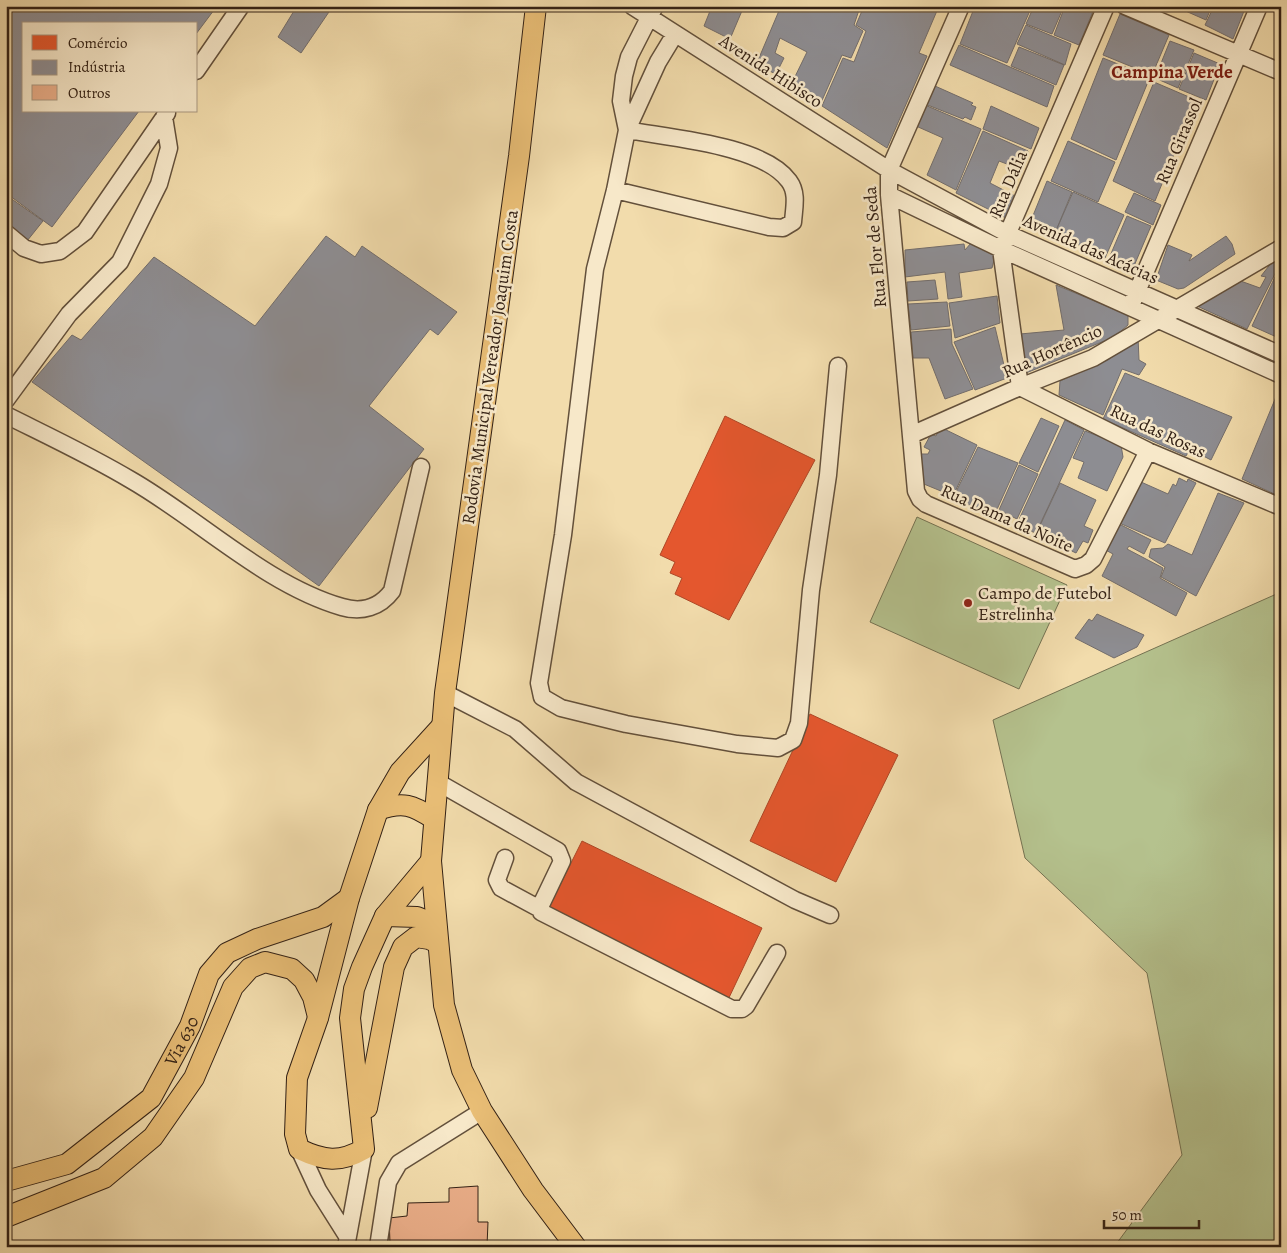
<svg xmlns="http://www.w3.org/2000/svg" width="1287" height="1253" viewBox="0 0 1287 1253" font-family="Alegreya,serif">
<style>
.green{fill:#b5c28e;stroke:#747252}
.shops{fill:#e4572e;stroke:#af4726}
.industry{fill:#8d8d92;stroke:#726d6c}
.building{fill:#eaae89;stroke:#332115}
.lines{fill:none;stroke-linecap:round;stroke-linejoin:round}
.minor-casing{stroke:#63503b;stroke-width:19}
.major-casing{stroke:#332115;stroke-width:22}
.minor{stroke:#f7e8c9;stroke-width:16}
.major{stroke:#e9be76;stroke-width:20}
.poi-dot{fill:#8f2418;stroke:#f7e8c9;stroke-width:2}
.labels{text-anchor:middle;stroke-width:5;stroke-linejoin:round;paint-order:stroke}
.street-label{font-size:18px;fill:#332115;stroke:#f7e8c9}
.poi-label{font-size:18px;fill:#332115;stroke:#f7e8c9;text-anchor:start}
.neighbourhood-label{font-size:19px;font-weight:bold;fill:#7a1f14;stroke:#f7e8c9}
</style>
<rect width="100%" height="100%" fill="#f2dcac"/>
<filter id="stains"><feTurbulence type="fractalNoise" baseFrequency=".004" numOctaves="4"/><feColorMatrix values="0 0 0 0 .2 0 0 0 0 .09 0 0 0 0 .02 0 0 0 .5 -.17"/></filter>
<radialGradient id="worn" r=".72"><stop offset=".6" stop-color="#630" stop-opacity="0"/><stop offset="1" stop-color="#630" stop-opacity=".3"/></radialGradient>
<path class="green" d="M917,517l150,68 -48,104 -149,-67z
M1281,592v655h-167l68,-92 -35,-182 -122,-115 -32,-138z"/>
<path class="shops" d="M725,416l90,44 -86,160 -54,-26 7,-16 -12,-5 5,-11 -15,-7z
M810,714l88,41 -62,127 -86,-41z
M582,841l180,87 -36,76 -180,-91z"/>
<path class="industry" d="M6,6h211l-21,28v-10h-172v87h115l-87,116 -46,-34z
M297,6h36l-32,47 -23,-16z
M712,6h32l-14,33 -26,-13z
M781,6h70l8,4 -5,15 9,6 -12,27 -9,-3 -22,50 -32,-14 19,-39 -27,-14 -5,15 9,5 -8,16 -20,-9z
M864,6h75l-20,47 8,3 -40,92 -65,-42 21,-48 11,4 12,-31 -10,-6z
M975,6h57l-25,57 -47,-19z
M1034,6h30l-12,28 -26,-10z
M1065,6h23l6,3 -15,36 -25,-10z
M1183,6h29l-6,14 -25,-11z
M1214,6h32l-13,33 -28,-14z
M1120,14l49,21 -17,40 -49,-20z
M1026,25l45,19 -6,21 -48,-21z
M1170,41l24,9 -16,38 -23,-10z
M959,45l95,41 -7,21 -97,-42z
M1019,47l45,18 -8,20 -45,-19z
M1194,53l26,11 -14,36 -27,-11z
M1103,58l47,19 -34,83 -45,-21z
M1154,82l42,18 -41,101 -42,-20z
M935,86l38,17 -2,2 5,2 -5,13 -6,-3 -2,2 -38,-15z
M925,105l56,24 -25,61 -29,-15 16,-37 -27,-12z
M991,106l48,22 -8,21 -48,-20z
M983,131l45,20 -8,18 -21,-8 -9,22 27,14 -11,21 -50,-25z
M1068,141l47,21 -17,40 -47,-21z
M1047,181l25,11 -17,41 -25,-10z
M1073,192l51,23 -19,43 -50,-25z
M1134,193l27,12 -8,20 -28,-13z
M6,195l37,26 -16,20 -21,-16z
M1127,216l24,10 -17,40 -24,-10z
M326,236l29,21 7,-11 95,66 -19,23 -8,-6 -61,77 55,43 -105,137 -287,-204 40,-47 9,5 73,-83 101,69z
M1226,236l6,8 3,10 -51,34 -6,1 -22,-9 12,-35 24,10 -3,6z
M971,243l24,13 -3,12 -33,5 3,24 -14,2 -3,-27 -40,5v-27l59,-6 1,6z
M1280,252l1,10 -34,67 -50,-23 38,-27 25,9 6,-11 -5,-1z
M1281,264v75l-29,-13z
M935,280l3,19 -30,2 -1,-19z
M1056,285l72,30v10l-14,12 -88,36 -6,-39 44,-4z
M997,296l3,27 -45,15 -6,-35z
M947,302l3,24 -39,4 -3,-26z
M995,327l12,51 -32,12 -21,-48z
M951,329l1,15 21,45 -28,10 -16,-41h-16l-2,-26z
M1138,337l1,23 7,4 -7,11 -17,-6 -19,46 -44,-20 1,-14 48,-21z
M1125,373l107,44 -21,43 -21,-11 -4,7 -83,-37z
M1278,392l3,1v104l-39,-18z
M1041,418l18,8 -21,46 -19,-9z
M1065,420l19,10 -48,103 -20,-7z
M940,427l37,18 -24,51 -34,-14 -1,-28h10l2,-4 -6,-3 7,-13 5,2z
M1085,431l36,14 2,12 -16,34 -29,-13 6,-16 -11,-4z
M978,447l40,16 -24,53 -41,-18z
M1019,465l19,9 -21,45 -18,-9z
M1179,478l8,4 1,-3 8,4 -31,60 -48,-21 4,-9 4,1 16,-32 27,12 5,-10 3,2z
M1060,483l36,17 -12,26 9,4 -5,13 -5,-2 -7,12 -40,-19z
M1218,493l26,10 -48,93 -35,-19 4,-10 -16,-10 2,-8 12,-1 5,-4 24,11z
M1115,522l36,18 -7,14 -15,-8 -2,3 36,19 -3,10 27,15 -11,23 -74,-40 11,-22 -11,-6z
M1097,614l47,21 -7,12 -23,11 -39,-20 14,-19 3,2z"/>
<path class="building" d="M478,1186v36h10l-1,24 8,1h-112v-4h7l-1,-25 18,-2 1,-13 41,-1v-14z"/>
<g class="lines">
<g class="minor-casing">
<path id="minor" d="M632,6l257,164 119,64 273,121
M655,6l-26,51 -5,19 -3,25 6,29 -12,60 -20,79 -32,266 -24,148 3,14 19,11 65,16 111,20 41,4 15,-8 6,-17 12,-133 17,-115 10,-109
M961,6l-72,164v25l27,296 4,8 6,5 149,65 11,-4 7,-6 55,-108
M1106,6l-105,243 19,138 128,64 133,56
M1125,6l156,66
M196,71l45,-65
M615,190l154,37 14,1 10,-6c1,-14 5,-29 -4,-41 -26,-36 -119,-43 -162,-51l31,-68 17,-28
M889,195l112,54 280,126
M6,233l18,15 17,6 19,-3 25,-19 82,-119
M1133,301l126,-295
M6,400l63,-86 51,-52 39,-78 10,-36 -5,-31
M6,415c42,21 85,41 125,65 68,39 135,105 211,127 20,6 38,0 50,-16l29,-124
M911,435l109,-48 73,-29 188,-110
M445,693l70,36 61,53 219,118 35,15
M439,783l119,68 4,10 -22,46 1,5 191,97h10l4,-3 31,-53
M505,858l-8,22 4,8 39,21
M299,1149l19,41 29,46
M346,1247l18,-98
M378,1247l10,-65 11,-19 83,-52"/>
</g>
<g class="major-casing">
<g id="major">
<path d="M536,6l-17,150 -74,537 -14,168 13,144 18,65 20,41 51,79 43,57"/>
<path d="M378,810c25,-9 35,-5 56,9"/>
<path d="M431,861l-46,55 -23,51 -8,22 -4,29 14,131c-24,14 -40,12 -65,0l-4,-15 2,-56 21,-60 31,-120 29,-88 22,-38 41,-45"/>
<path d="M385,916l32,1 18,7"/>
<path d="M367,1108l27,-141 9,-20 13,-10 13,2 9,4"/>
<path id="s1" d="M6,1181l61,-17 84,-66 39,-72 19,-52 18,-21 30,-14 66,-22 26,-19"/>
<path d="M6,1217l98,-39 49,-41 41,-59 39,-91 17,-19 15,-6 27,7 12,11 9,17 5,20"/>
</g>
</g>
<use href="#minor" class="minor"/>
<use href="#major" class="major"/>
</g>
<circle class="poi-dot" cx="968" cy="603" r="5"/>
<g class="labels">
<g class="street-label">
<text transform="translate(771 71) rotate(33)" y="6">Avenida Hibisco</text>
<text transform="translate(1179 141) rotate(-67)" y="6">Rua Girassol</text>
<text transform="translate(1008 184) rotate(-67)" y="6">Rua Dália</text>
<text transform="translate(875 247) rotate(-95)" y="6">Rua Flor de Seda</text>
<text transform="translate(1091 249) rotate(24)" y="6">Avenida das Acácias</text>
<text transform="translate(1052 351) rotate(-24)" y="6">Rua Hortêncio</text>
<text transform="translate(490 367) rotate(-82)" y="6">Rodovia Municipal Vereador Joaquim Costa</text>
<text transform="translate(1158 431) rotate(25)" y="6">Rua das Rosas</text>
<text transform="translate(1007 518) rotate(24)" y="6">Rua Dama da Noite</text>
<text dy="6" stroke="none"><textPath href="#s1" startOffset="235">Via 630</textPath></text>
</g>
<g class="poi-label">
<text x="978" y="599">Campo de Futebol<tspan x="978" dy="21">Estrelinha</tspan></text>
</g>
<g class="neighbourhood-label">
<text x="1172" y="78">Campina Verde</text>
</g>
</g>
<rect width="1287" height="1253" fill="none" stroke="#f2dcac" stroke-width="25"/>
<rect x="8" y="8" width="1272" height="1238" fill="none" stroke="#332115" stroke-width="2.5"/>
<rect x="12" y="12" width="1262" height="1228" fill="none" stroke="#332115"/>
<rect x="22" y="22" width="175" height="90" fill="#f7e8c9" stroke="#a99881"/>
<rect x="32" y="35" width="25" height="15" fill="#e4572e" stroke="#a99881"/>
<text x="68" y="48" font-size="15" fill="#332115">Comércio</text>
<rect x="32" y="60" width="25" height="15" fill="#8d8d92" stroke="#a99881"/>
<text x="68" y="72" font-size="15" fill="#332115">Indústria</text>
<rect x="32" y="85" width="25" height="15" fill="#eaae89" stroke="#a99881"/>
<text x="68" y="98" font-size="15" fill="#332115">Outros</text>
<path d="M1104 1220v8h95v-8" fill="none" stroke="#332115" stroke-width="2.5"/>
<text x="1112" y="1220" font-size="15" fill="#332115" stroke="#f7e8c9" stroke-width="4" paint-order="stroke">50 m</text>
<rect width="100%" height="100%" filter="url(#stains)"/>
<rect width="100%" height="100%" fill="url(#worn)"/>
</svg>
